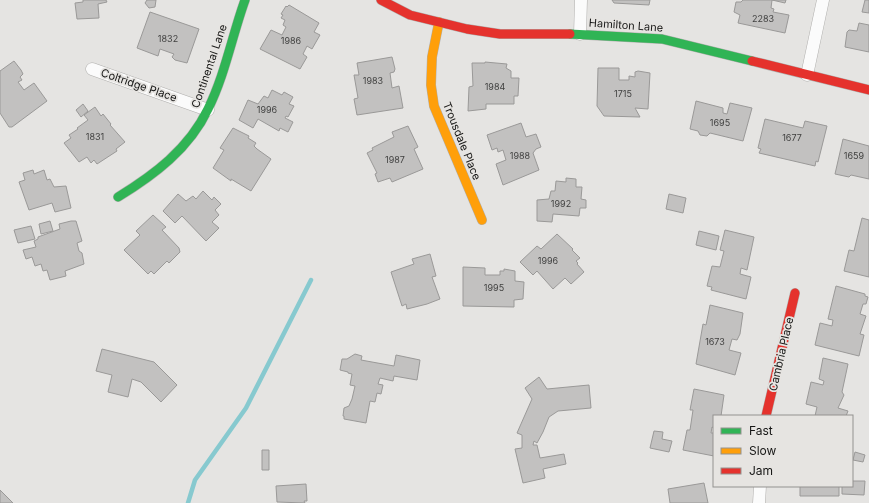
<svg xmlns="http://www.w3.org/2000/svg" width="869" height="503" viewBox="0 0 869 503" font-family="Inter,sans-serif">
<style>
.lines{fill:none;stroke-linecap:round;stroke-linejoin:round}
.stream{stroke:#87c9cf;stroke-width:4.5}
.building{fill:#c2c1c0;stroke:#9a9998}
.street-casing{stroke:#b0afad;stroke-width:13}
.fast-casing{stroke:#b0afad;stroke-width:10}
.slow-casing{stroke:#b0afad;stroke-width:10}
.jam-casing{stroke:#b0afad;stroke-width:10}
.street{stroke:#fbfbfb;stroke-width:12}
.fast{stroke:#30b455;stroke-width:9}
.slow{stroke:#ff9f0a;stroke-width:9}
.jam{stroke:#e5322d;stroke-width:9}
.labels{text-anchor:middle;stroke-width:3.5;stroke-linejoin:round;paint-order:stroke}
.number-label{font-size:9px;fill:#414140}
.street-label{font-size:11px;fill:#161615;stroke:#e6e4e1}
</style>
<rect width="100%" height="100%" fill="#e5e4e2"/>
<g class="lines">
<path class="stream" d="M188,503l7,-23 51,-72 65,-128"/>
</g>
<path class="building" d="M83,0h23l1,2 -9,2 1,14 -22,1 -2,-16 8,-1z
M147,0h9l-1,7 -6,1 -4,-5z
M612,0h38l-1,5 -35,-2z
M743,0h43l-1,3 -13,-3 -1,8 3,1 -1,3 16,3 -4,18 -47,-10 2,-8 -6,-3 2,-10h5z
M865,0h4v13l-7,-1z
M289,5l30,18 -5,9 6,3 -8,14 -5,-3 -4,8 4,3 -7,12 -40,-20 11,-19 11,5 4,-8 -3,-2 2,-5 -4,-2 2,-3 -2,-1 5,-8 1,1z
M150,12l49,17 -12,34 -12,-3 -3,-3 2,-3 -14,-5 -2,7 -21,-8z
M859,23l10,2v27l-24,-5 2,-15 2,-2 8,1z
M392,57l3,12 -1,3 -4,1 2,15 7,-2 4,22 -46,7 -3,-16 4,-1 -4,-23h5l-2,-12z
M14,61l7,9 2,4 -3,3 2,3 -4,2 6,8 10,-7 13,18 -35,26h-3l-9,-14v-42z
M485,62l22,2 -1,4 5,3v7h8l-1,18h-4v8h-28v5l-18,2 1,-24 4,-1 -1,-23h13z
M598,68h21v12h10v-4l6,1v-5l3,-1 12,2 -2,36 -13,-1 5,9 -36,-1 -7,-10z
M272,90l10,5 2,-3 9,5 -4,7 5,2 -6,11 -2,-1 -1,2 8,4 -5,10 -8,-4 -1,3 -21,-12 -5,9 -14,-8 9,-20 10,4 6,-8 4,2z
M696,101l27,7v5l4,1 3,-11 22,5 -9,33 -33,-8 -3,3 -7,-1 -2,-4 -8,-2z
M83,104l5,7 -7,6 -5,-7z
M95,107l6,9 2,-2 8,10 -1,1 15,17 -9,7 1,2 -20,13 -3,-4 -3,3 -4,-6 -8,5 -15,-19 7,-5 -2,-3 9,-6 -1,-1 11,-8 -4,-5z
M765,119l38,9 2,-7 22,5 -9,36 -2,-1 -1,5 -56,-13 2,-4 -3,-1z
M521,123l5,14 10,-3 5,13 -5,2 -3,4 6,17 -36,15 -7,-21 10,-4 -3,-10 -5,2 -1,-4 -5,2 -5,-15z
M408,126l10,21 -4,2 9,20 -31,13 -2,-4 -12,4 -3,-8 2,-1 -10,-20 6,-3 -1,-2 22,-11 -2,-5z
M233,128l16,8 -1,2 8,5 -2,3 3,3 14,10 -20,32 -20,-12v2l-18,-13 11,-18 -4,-2z
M843,139l26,7v33l-18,-4 -2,2 -14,-3z
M33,170l1,4 10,-4 3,10 3,-1 4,8 12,-1 5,22 -16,4 -3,-9 -23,7 -10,-28 6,-2 -2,-7z
M566,178l10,1v8h6l-1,12 5,1v8h-6l-1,8 -26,-2 -1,8 -15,-1v-21l12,-1 2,-8h4l1,-10 10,1z
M203,191l9,9 2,-3 7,7 -6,6 4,5 -7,7 7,6 -13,13 -24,-25 -7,7 -12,-12 15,-17 8,7 7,-5 3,3z
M669,194l17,4 -3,15 -17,-4z
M153,215l13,12 -4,3 17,18 1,4 -11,11 -2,-2 -13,13 -3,-3 -3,3 -24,-24 16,-15 -4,-4z
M862,218l7,2v57l-25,-6 5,-21 5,1z
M50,221l3,10 -12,3 -2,-10z
M71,221h5l6,20 -5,2 2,8 3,2 2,11 -19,7 1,5 -16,4 -3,-10 -4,1 -2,-7 -6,2 -3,-9 -6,2 -3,-9 13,-3 -2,-6 4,-2v-2l22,-8 -1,-5z
M31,226l4,13 -17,4 -4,-13z
M725,230l29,7 -7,33 -6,-2 -1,6 11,3 -5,22 -35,-9 1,-3 -5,-1 5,-20 8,1 4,-16 -4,-1z
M699,231l20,5 -3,14 -20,-5z
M557,234l16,15 -1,1 8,8 -4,3 2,2 -1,1 7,8 -13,12 -6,-6 -12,11 -16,-18 -4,4 -13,-13 17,-16 4,3z
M430,254l6,22 -4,1 8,22 -13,5 -20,5 -1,-5 -4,2 -11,-34 23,-8 -2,-5z
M463,267l22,1v7h15v-4h4v-2l11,2v10l9,1 -1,17 -9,1v7l-51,-1z
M836,286l29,8v2l3,1 -2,7h-3l-3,10 6,2 -6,18 4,1 -5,21 -44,-11 5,-22 12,3 1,-6 -5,-1z
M710,305l33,8 -3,21 -3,6 -5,-1 -3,11 12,3 -6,22 -39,-11 7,-40 3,1z
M102,349l52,13 23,23 -16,17 -20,-20 -9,-3 -4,18 -20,-5 4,-17 -16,-4z
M355,354l7,2 -1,4 33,6 2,-11 24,5 -3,20 -23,-4 -1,5 -13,-3 -2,6 5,1 -2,9 -4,-1 -2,9 -5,-1 -4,22 -22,-4v-3h-1l1,-8 5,-2 3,-7 3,-13 -5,-1 2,-11 -4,-1v-1l-8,-2 2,-11h5z
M823,358l25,6 -6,28 2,3 -6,13 10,3 -2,5h-31l2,-9 -11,-3 5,-22 12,3 1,-4 -5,-2z
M539,377l8,12 42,-4 2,23 -33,3 -9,6 -6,15 -6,11 -3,-2 -1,4h4l3,13 24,-4 2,10 -23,5 2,9 -22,5 -8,-34 7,-1v-13l-5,-2 15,-34 -7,-11z
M694,389l30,6 -3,21h-7v12l-2,-1 -1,6h3v23l-31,-6 4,-20h3l3,-20h-3z
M654,431l9,1 -1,7 10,2 -3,11 -19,-4z
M262,450h7v20h-7z
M855,452l10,3 -2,7 -10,-2z
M852,481h13l-1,14 -22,-1v-8h10z
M704,483l4,20h-38l-2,-14z
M306,484l1,17h-3l1,2 -28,-1 -1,-16z
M800,486h39v10h-39z
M0,490l13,13h-13z"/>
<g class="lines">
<g class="street-casing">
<path id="street" d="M580,34l1,-34
M92,69l116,41
M807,75l16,-75
M759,503l1,-17"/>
</g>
<g class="fast-casing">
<path id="fast" d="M570,34l92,5 90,22
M118,197c36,-22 71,-48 90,-88 17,-34 24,-73 37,-109"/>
</g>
<g class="slow-casing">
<path id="slow" d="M439,22l-7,35 -1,28 3,21 48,114"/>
</g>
<g class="jam-casing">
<path id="jam" d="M381,0l29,15 57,14 33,5h70
M752,61l117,29
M766,416l29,-123"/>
</g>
<use href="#street" class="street"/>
<use href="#fast" class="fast"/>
<use href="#slow" class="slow"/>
<use href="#jam" class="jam"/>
</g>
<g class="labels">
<g class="number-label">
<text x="763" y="22">2283</text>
<text x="168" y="42">1832</text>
<text x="291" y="44">1986</text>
<text x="373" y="84">1983</text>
<text x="495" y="90">1984</text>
<text x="623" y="97">1715</text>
<text x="267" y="113">1996</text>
<text x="720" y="126">1695</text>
<text x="95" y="140">1831</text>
<text x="792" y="141">1677</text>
<text x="520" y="159">1988</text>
<text x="854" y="159">1659</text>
<text x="395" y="163">1987</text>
<text x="561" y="207">1992</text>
<text x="548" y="264">1996</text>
<text x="494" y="291">1995</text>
<text x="715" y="345">1673</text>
</g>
<g class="street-label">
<text transform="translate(626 25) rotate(4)" y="4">Hamilton Lane</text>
<text transform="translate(209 66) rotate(-71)" y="4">Continental Lane</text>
<text transform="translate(139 85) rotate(19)" y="4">Coltridge Place</text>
<text transform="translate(462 141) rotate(68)" y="4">Trousdale Place</text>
<text transform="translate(781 354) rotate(-77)" y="4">Cambria Place</text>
</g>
</g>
<rect x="713" y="415" width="140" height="72" fill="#e6e4e1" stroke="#93928f"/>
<rect x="721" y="428" width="20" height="6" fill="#30b455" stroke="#93928f"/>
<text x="749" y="435" font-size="12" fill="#161615">Fast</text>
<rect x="721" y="448" width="20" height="6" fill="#ff9f0a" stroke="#93928f"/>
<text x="749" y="455" font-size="12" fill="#161615">Slow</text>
<rect x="721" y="468" width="20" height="6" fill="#e5322d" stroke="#93928f"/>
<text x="749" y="475" font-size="12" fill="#161615">Jam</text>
</svg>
